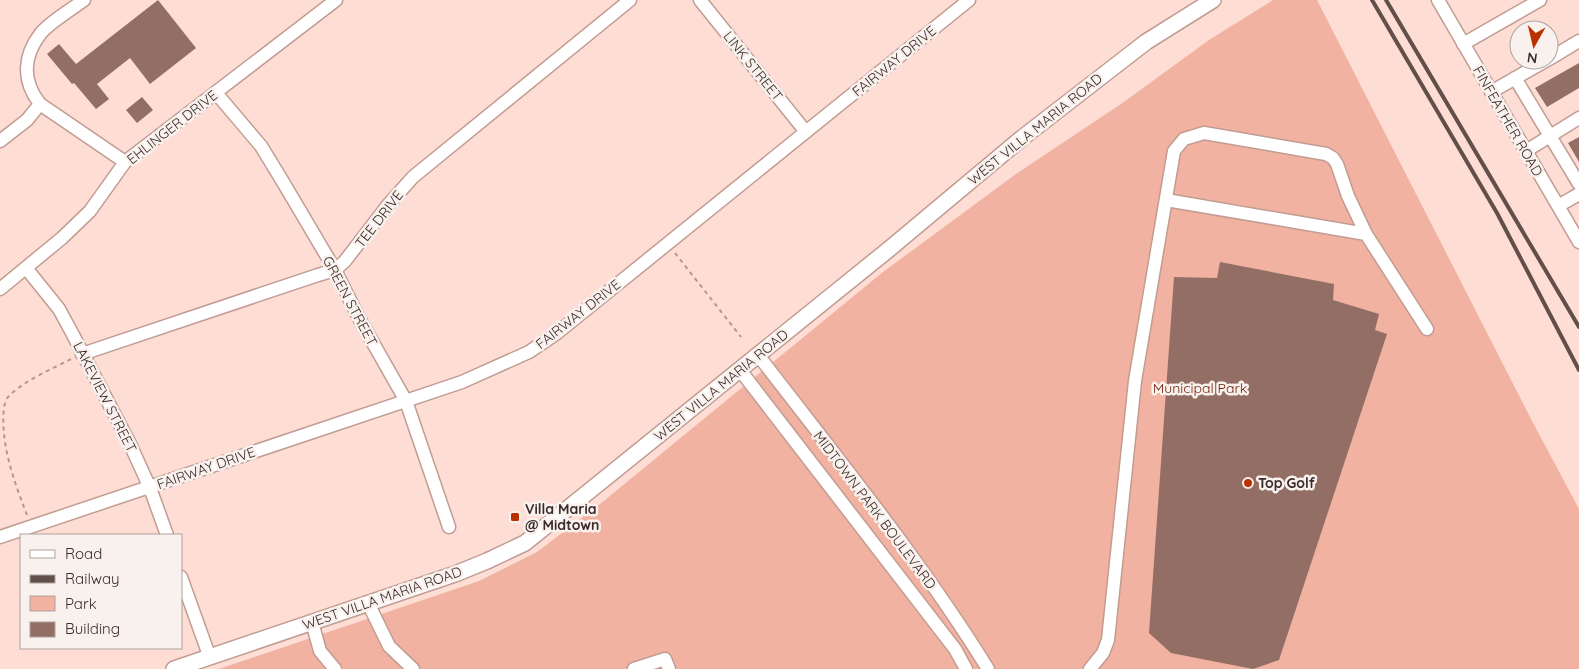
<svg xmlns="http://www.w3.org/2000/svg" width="1579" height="669" viewBox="0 0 1579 669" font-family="Quicksand,sans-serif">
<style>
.green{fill:#f1b2a1}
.building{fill:#926e65}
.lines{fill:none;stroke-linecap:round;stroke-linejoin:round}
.minor-casing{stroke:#c29c92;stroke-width:15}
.major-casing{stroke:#c29c92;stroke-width:18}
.path{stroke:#b29891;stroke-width:2;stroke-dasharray:4 4;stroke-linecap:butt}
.minor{stroke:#fff;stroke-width:12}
.major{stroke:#fff;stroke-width:15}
.rail{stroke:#624f4a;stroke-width:4}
.poi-dot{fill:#ba3100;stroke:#f9f1ee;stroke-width:2}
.labels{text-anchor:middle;stroke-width:5;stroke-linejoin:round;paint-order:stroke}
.street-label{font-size:14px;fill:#3b2b27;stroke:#f9f1ee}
.park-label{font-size:14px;fill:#711e05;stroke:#f9f1ee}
.poi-label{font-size:14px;font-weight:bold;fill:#3b2b27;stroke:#f9f1ee;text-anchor:start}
</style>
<rect width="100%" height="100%" fill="#feddd4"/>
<path class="green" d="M1273,0h44l214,419 48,90v160h-1360l260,-88 58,-29 63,-48 283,-232 133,-98 105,-70 88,-64z"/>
<path class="building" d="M158,0l38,48 -46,36 -20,-26 -33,26 12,15 -13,10 -22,-26 -2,1 -25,-30 12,-10 17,20z
M1579,63v25l-32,19 -12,-19z
M142,97l11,13 -16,13 -11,-13z
M1579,137v25l-11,-19z
M1220,262l114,22 -1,16 46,14 -4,16 12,4 -108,326 -26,9 -82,-16 -22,-20 25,-356 43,1z"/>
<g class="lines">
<g class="minor-casing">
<path id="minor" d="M84,0c-12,9 -34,22 -43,33 -18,23 -19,48 -1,71l85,58
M700,0l106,132
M1438,0l141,242
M1463,44l77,-44
M1549,59l30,-18
M1515,78l64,106
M1491,92l56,-32
M216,93l45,53 22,36 52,88 25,50 46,81 43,126
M0,141l27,-21 13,-16
M1526,151l53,-33
M1558,206l21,-12
M1366,234l61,95
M26,268l33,41 12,22 59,113 20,44 17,47
M0,289l62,-51 28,-27 35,-49 211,-162
M82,354l236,-79 17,-5 10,-9 43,-56 25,-28 217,-177
M758,355c79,103 162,204 230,314
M740,370l215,279 11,20
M0,537l462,-155 67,-30 28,-19 412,-333
M181,577l29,81
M368,603l21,43 24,23
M312,622l8,29 15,18
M634,669l31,-10 4,10
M1090,669l13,-16 5,-13 27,-259 39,-230 10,-12 20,-6 122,21 7,4 4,6 11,32 18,38 -200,-34"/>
</g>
<g class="major-casing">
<path id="major" d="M174,669l281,-95 32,-13 38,-18 363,-293 134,-112 124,-96 67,-42"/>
</g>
<path class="path" d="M675,253l66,84
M27,515c-13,-34 -27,-71 -23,-108 1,-3 2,-8 4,-10 15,-16 44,-28 63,-38"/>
<use href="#minor" class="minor"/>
<use href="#major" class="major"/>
<path class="rail" d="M1372,0l125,213 82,157
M1386,0l193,327"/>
</g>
<g class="poi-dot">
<circle cx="1248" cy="483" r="5"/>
<rect x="510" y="512" width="10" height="10" rx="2.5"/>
</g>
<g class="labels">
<g class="street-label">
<text transform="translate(894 61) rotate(-39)" y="5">FAIRWAY DRIVE</text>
<text transform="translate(753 66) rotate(51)" y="5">LINK STREET</text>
<text transform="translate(1508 121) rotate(60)" y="5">FINFEATHER ROAD</text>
<text transform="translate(172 127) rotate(-38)" y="5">EHLINGER DRIVE</text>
<text transform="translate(1035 129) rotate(-39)" y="5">WEST VILLA MARIA ROAD</text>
<text transform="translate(379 219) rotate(-52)" y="5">TEE DRIVE</text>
<text transform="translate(350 301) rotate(62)" y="5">GREEN STREET</text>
<text transform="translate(578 314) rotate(-38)" y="5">FAIRWAY DRIVE</text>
<text transform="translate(721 385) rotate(-39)" y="5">WEST VILLA MARIA ROAD</text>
<text transform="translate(105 397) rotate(63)" y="5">LAKEVIEW STREET</text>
<text transform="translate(206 468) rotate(-19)" y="5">FAIRWAY DRIVE</text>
<text transform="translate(875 510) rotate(53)" y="5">MIDTOWN PARK BOULEVARD</text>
<text transform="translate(382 598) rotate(-19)" y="5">WEST VILLA MARIA ROAD</text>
</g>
<g class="park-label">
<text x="1200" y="393">Municipal Park</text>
</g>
<g class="poi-label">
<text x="1258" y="488">Top Golf</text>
<text x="525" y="514">Villa Maria<tspan x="525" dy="16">@ Midtown</tspan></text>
</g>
</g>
<rect x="20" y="534" width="162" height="115" fill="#f9f1ee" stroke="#ada29e"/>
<rect x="30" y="550" width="25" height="8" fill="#ffffff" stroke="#ada29e"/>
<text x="65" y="559" font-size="15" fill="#3b2b27">Road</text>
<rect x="30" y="575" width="25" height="8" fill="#624f4a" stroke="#ada29e"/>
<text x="65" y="584" font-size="15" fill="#3b2b27">Railway</text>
<rect x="30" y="596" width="25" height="15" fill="#f1b2a1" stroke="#ada29e"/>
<text x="65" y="609" font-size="15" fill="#3b2b27">Park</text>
<rect x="30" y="622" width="25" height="15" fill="#926e65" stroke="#ada29e"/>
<text x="65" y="634" font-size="15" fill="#3b2b27">Building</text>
<g transform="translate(1534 45) rotate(188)"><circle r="24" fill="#f9f1ee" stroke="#ada29e"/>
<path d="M0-4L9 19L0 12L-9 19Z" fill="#ba3100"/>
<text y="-8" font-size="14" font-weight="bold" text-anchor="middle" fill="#3b2b27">N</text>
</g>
</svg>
